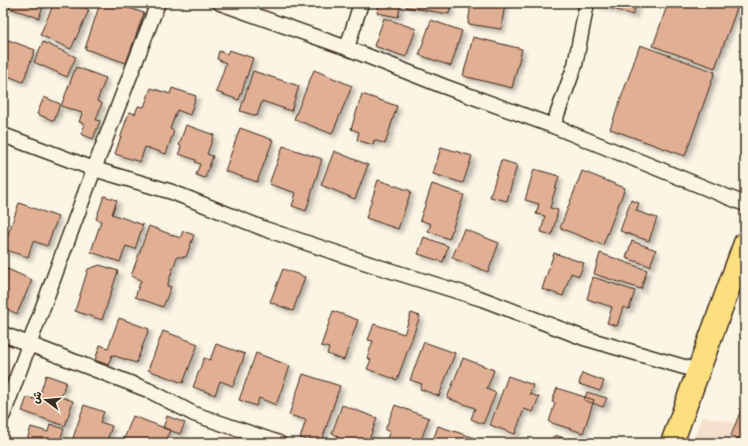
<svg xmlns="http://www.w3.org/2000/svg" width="748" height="446" viewBox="0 0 748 446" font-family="Caveat,'Playpen Sans Arabic',sans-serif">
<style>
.built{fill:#f4e0cc}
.building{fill:#e1af93;stroke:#3b2a1e;filter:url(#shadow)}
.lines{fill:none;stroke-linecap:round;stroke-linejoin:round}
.minor-casing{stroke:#3b2a1e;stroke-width:17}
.primary-casing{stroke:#3b2a1e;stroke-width:25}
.minor{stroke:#fcf5e5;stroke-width:14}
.primary{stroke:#fce080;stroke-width:22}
</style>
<defs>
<filter id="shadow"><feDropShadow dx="3.5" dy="3.5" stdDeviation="2" flood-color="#0004"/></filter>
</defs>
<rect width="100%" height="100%" fill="#fcf5e5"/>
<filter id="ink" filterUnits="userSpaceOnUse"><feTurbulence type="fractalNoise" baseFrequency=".025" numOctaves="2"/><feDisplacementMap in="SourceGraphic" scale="8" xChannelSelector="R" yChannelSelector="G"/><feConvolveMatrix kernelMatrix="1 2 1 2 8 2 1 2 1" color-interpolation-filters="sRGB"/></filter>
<g filter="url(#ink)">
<path class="built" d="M703,416l42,9v18h-53z"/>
<path class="building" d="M3,3h41l-5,15 -36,-12z
M54,3h21l14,7 -18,39 -31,-14z
M100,3h15l29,10 -18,50 -41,-14z
M379,3h22l-3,14 -21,-4z
M407,3h44l-2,11 -43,-7z
M471,3h34l-4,26 -33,-5z
M594,3h42l-3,12z
M668,3h71l-24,65 -62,-22z
M384,18l32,11 -10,28 -32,-11z
M431,20l31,11 -11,35 -32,-11z
M473,37l49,12 -10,39 -49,-12z
M3,38l32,12 -12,32 -20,-8z
M43,42l33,15 -9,20 -33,-15z
M640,45l75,27 -30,84 -75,-27z
M229,50l24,8 -14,42 -23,-8 10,-29 -9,-4 2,-8 8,3z
M76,67l30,11 -9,23 5,2 -6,17 4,1 -7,18 -12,-5 4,-10 -6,-2 3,-9 -21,-7z
M314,70l38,16 -20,48 -38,-15z
M253,71l46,15 -8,25 -29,-10 -5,15 -17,-5z
M151,88l19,6 2,-6 24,8 -6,19 -13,-5 -7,19 4,2 -8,23 -21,-7 -5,15 -25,-8 14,-42 6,2 3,-8 6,1z
M362,94l35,12 -12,38 -11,-4 -1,5 -16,-5 2,-8 -8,-3z
M44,97l16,7 -6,17 -17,-7z
M186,125l28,10 -7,19 6,2 -8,22 -9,-3 4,-11 -5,-2 1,-2 -17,-6 2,-8 -2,-1z
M240,128l33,12 -16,42 -32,-11z
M283,146l39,13 -16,52 -14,-5 4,-13 -27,-9z
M441,147l31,9 -9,27 -30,-9z
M334,151l34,14 -13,34 -34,-14z
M501,160l16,5 -10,36 -17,-4z
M534,169l25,7 -9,32 8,2 -6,25 -11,-3 4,-16 -9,-2 3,-10 -14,-4z
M582,171l43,17 -22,57 -43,-17z
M378,180l33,11 -13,38 -32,-11z
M432,184l32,11 -15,44 -21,-8 3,-7 -11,-4z
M104,196l13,4 -5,14 31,11 -8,24 -9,-3 -6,16 -29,-10 10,-31 -5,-2z
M631,200l8,3 -3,8 21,7 -8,23 -29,-10z
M19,203l39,14 -11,29 -14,-5 -5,16 -25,-8z
M149,226l31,12 3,-7 11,4 -8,22h-9l-10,29 4,1 -8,20 -28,-10 6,-17 -10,-4z
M464,229l35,14 -11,29 -36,-14z
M424,237l24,9 -5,16 -25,-8z
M632,241l24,9 -6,16 -24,-8z
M554,253l30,10 -5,13 -8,-3 -8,23 -21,-7z
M600,253l47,17 -6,19 -47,-15z
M100,265l18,6 -16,49 -27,-9 13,-42z
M3,267l29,13 -15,34 -14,-7z
M283,269l22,8 -12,34 -23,-9z
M593,277l42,14 -6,18 -6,-2 -6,19 -10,-3 5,-16 -25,-8z
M333,311l25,9 -14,40 -17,-6 2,-6 -8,-2z
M411,313l9,3 -23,64 -30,-11 4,-9 -4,-2 6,-17 -5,-1 6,-16 30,10z
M119,318l30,11 -13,34 -24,-8 -4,10 -13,-5 5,-15 8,3z
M163,331l35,13 -15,39 -35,-13z
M424,342l31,11 -16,43 -19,-7 2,-5 -12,-4z
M216,344l29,10 -12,32 -13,-5 -5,14 -22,-8 11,-29 6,2z
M256,353l34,13 -14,39 -17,-7 -3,8 -17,-6z
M463,358l31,12 -7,19 9,4 -13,31 -12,-5 4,-11 -28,-10z
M582,373l22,8 -4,10 -21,-7z
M303,374l37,12 -19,57h-6l-15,-5 6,-18 -17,-5z
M46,375l20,7 -5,15 12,4 -8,25 -43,-15 5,-14 11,3z
M508,376l25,9 -3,9 9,3 -6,15 -9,-3 -9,25 -25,-9z
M557,388l37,12 -11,33 -34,-11 6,-19 -3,-1z
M587,392l20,6 -4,9 -19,-7z
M745,399v42l-14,-5z
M84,405l20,7 -4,10 12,4 -6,17h-28l-6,-2z
M342,405l35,13 -9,25h-32l2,-7 -6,-3z
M395,405l34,13 -9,25h-35l5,-12 -5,-1z
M133,416l37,14 -5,13h-35l1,-2 -7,-2z
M167,416l18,7 -5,11 -17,-6z
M50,424l14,5 -5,14h-33l5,-16 17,5z
M438,426l37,12 -2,5h-41z
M555,435l23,8h-26z"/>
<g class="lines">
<g class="minor-casing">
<path id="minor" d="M220,3l127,45 96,38 110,40 192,78
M347,48l14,-45
M553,126l22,-61 12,-62
M3,135l91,34 78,23 93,37 114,38 103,32 102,39 114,33
M3,334l145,56 46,24 85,29
M3,415l91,-246 64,-166"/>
</g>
<g class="primary-casing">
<path id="primary" d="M672,443l73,-200"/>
</g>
<use href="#minor" class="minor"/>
<use href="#primary" class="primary"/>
</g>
</g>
<rect width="748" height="446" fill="none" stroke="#fcf5e5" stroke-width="16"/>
<rect x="8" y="8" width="732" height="430" fill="none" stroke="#3b2a1e" stroke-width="1.5" filter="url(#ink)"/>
<g transform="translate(46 400) rotate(286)" stroke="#fcf5e5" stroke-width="3" paint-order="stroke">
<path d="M0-3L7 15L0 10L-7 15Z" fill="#3b2a1e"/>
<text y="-6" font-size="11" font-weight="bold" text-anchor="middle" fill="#3b2a1e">ش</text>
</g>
</svg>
